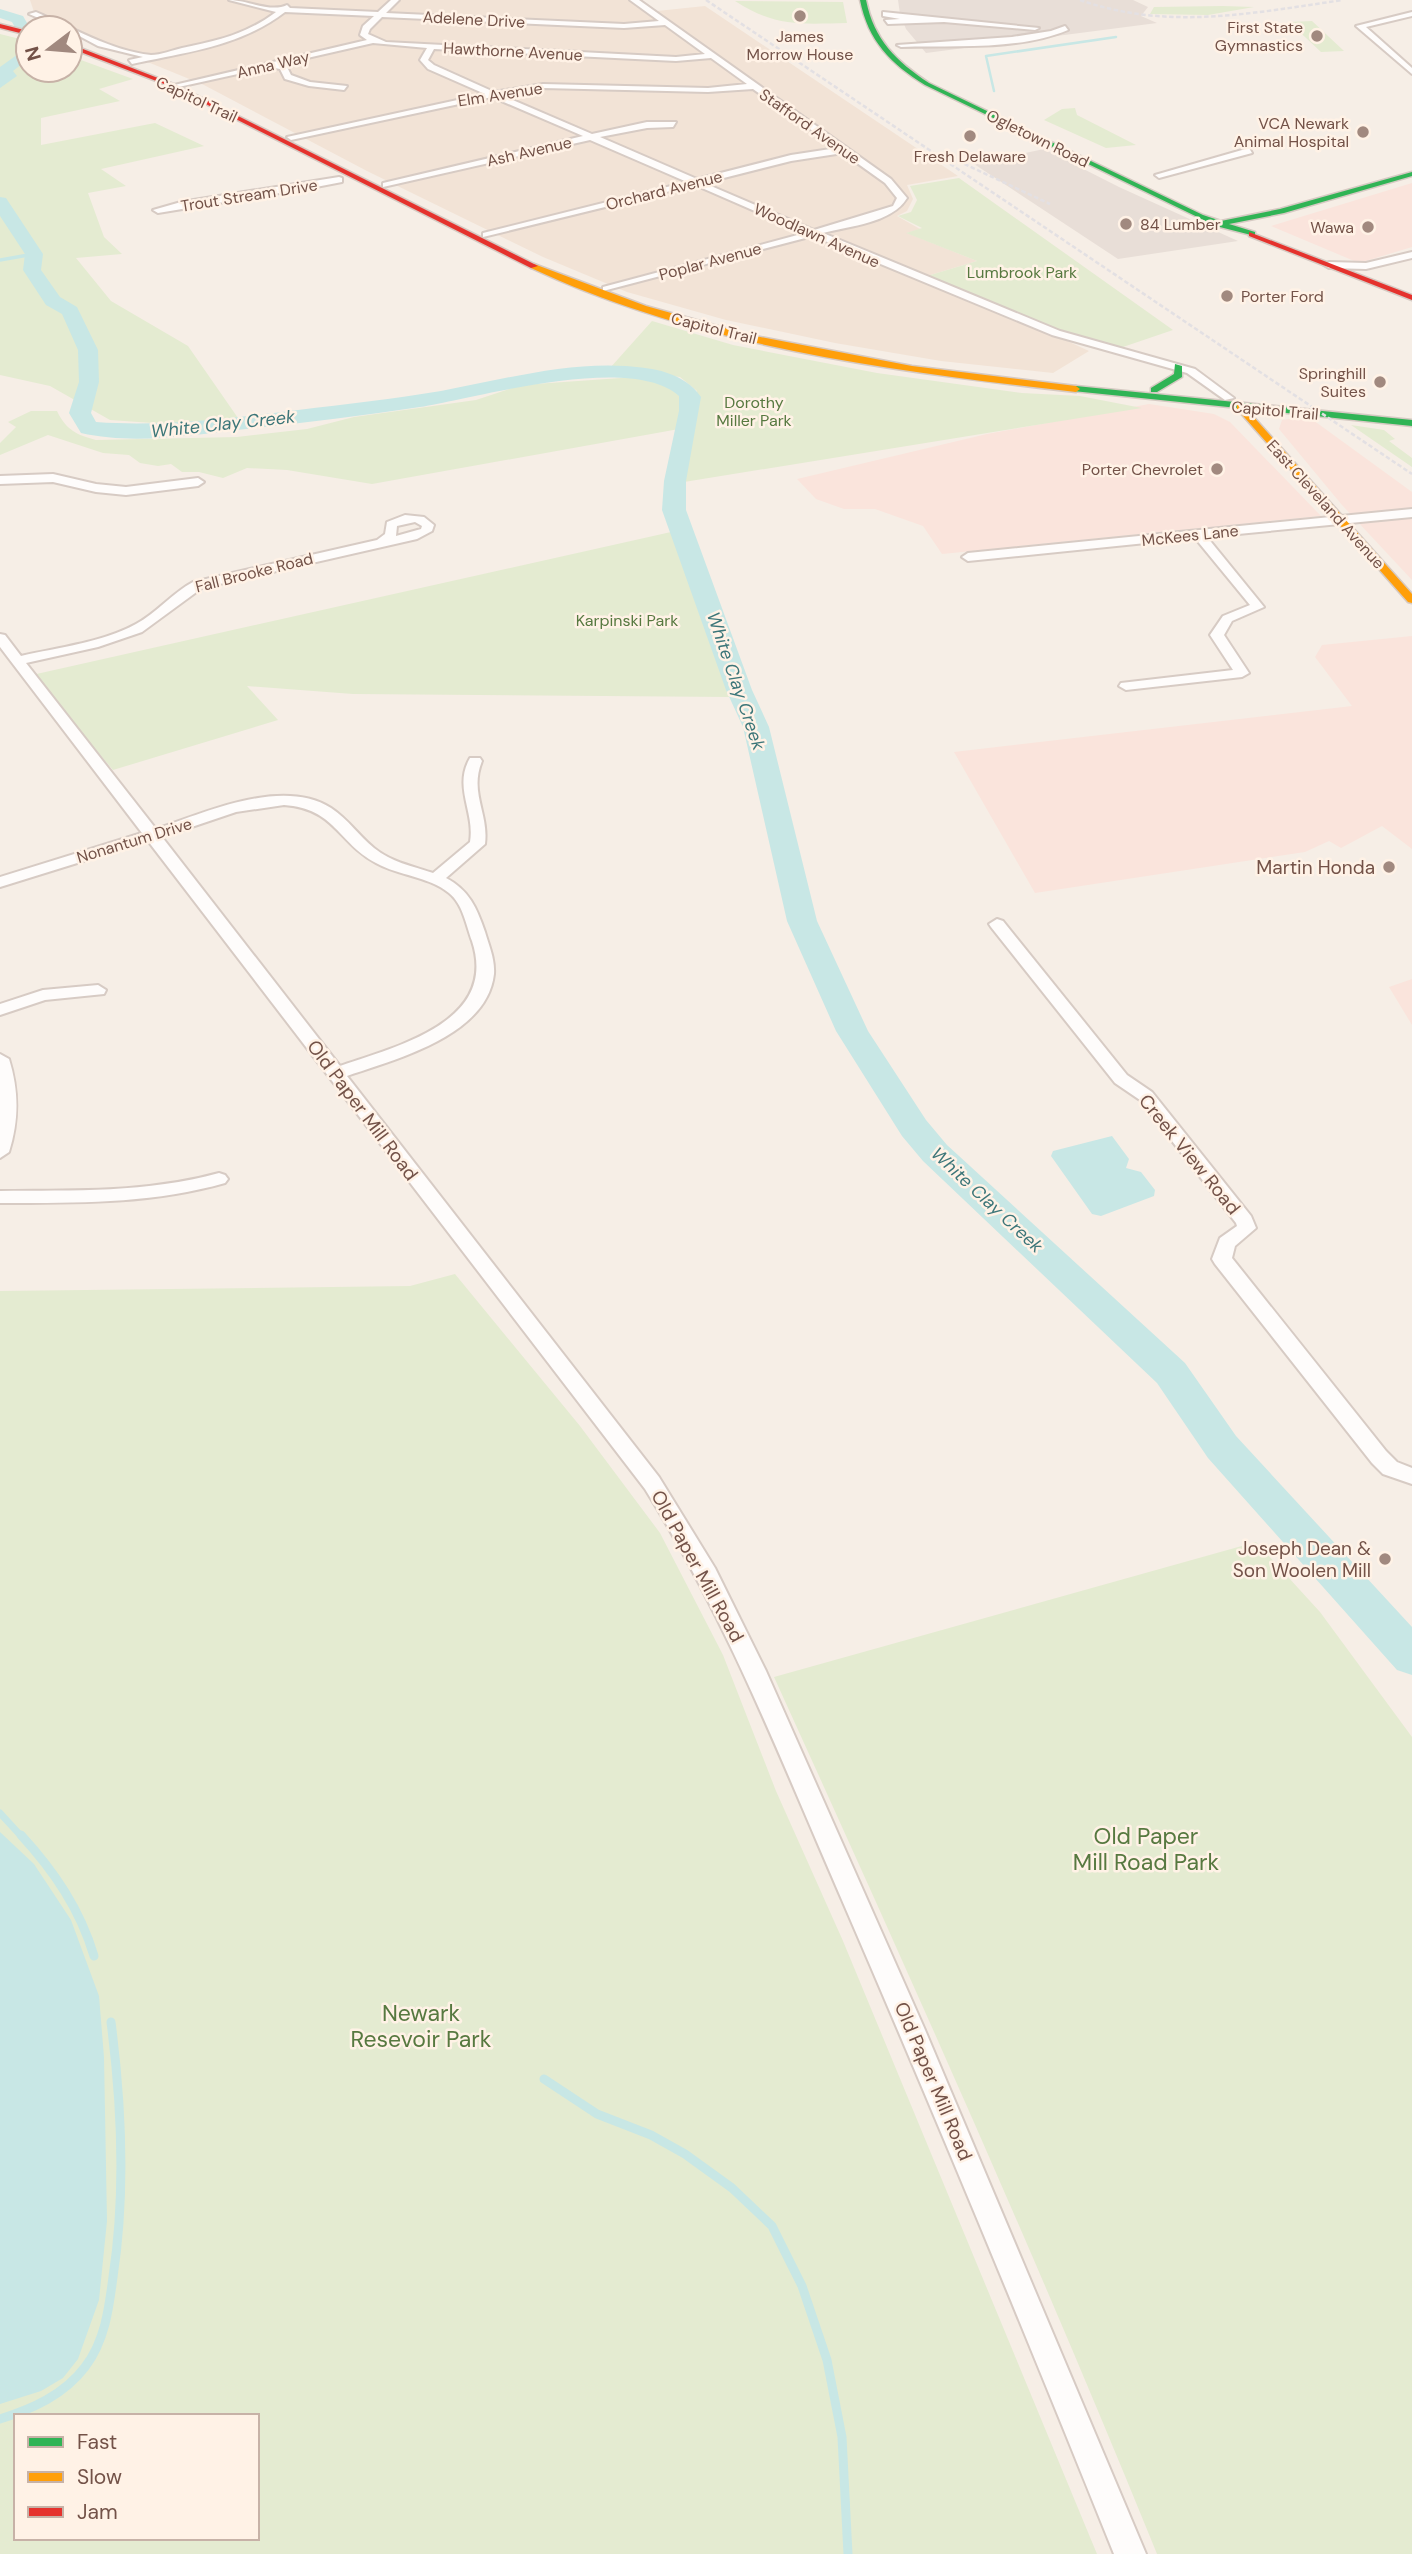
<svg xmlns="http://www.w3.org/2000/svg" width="1412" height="2554" viewBox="0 0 1412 2554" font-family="'DM Sans',sans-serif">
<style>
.residential{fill:#f2e3d6}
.commercial{fill:#fae4dc}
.industrial{fill:#e8ded7}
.green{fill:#e4ebd1;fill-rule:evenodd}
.water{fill:#c8e7e5}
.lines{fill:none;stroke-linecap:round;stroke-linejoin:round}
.stream-far3{stroke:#c8e7e5;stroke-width:2.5}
.stream-far2{stroke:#c8e7e5;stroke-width:3.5}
.stream-far1{stroke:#c8e7e5;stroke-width:7}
.stream{stroke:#c8e7e5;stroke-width:9}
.river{fill:#c8e7e5;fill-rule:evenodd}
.street-casing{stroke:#d7cbc4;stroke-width:4}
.fast-casing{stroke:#d6cac3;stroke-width:3}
.slow-casing{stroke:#d6cac3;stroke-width:3}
.jam-casing{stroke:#d6cac3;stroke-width:3}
.street{fill:#fefcfb;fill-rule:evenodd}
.fast{fill:#30b455;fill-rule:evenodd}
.slow{fill:#ff9f0a;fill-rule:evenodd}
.jam{fill:#e5322d;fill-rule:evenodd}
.rail{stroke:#e3e0e3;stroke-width:2.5;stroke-dasharray:4.5 2.5;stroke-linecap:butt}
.poi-dot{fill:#a1897f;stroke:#fff2e6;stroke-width:2.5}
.labels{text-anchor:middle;stroke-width:5;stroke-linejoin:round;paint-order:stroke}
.far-street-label{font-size:16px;fill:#735248;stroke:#fff2e6}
.far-poi-label{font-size:16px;fill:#735248;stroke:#fff2e6;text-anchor:end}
.far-park-label{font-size:16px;fill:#577940;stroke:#fff2e6}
.far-water-label{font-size:18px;font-style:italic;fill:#3c7679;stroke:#fff2e6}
.poi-label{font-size:19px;fill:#735248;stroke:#fff2e6;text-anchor:end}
.street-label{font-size:19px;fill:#735248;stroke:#fff2e6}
.near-park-label{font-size:23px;fill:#577940;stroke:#fff2e6}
</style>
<rect width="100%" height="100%" fill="#f6eee6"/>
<path class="residential" d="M30,0h612l15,11 48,-5 253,170 -51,9 6,14 -6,12 -10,5 23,13 -13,4 70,28 -50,15 162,75 -36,22 -112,-12 -106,-18 -109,-23 -99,-28 -84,-35 -176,-86 -163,-86 -71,-29 -63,-22v-6h-15l-18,-7z"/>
<path class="commercial" d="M1412,183v64l-53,16 -88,-37z
M1149,404l65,10 16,8 91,94 -379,38 -19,-28 -48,-17h-31l-28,-10 -19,-20 190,-45z
M1297,418l16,2 99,72v88l-70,-75 -63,-76 3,-9z
M1412,636v213l-30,-23 -41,22 -12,-7 -24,11 -270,41 -81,-141 398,-46 -37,-49 7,-12z
M1412,979v46l-23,-38z"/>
<path class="industrial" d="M898,0h235l15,7 -7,9 16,7 -231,30 -20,-24 -6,-15z
M1044,149l75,38 119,54 -120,18 -144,-95z"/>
<path class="green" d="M735,1l108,1 4,21c-47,1 -72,4 -112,-22z
M1223,6l31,1 -46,8 -58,-1 4,-7z
M1312,21l32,30 -23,1 -32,-30z
M0,34l28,7v29h42v-14l63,23 -34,10 21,12 -79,17v27l114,-22 49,23 -103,23 25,17 -38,7 16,44 18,17 -46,4 35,43 77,45 50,72 -71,6 -57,-4 -60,-34 -50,-11z
M1075,108l2,7 59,30 -30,3 -62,-28 18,-11z
M959,178l214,152 -50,17 -9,-1 -65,-19 -122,-51 50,-15 -71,-28 16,-5 -24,-12 13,-4 6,-12 -7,-14z
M652,321l81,24 144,28 145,20 58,3 62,12 -458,74 10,-54 3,-37 -17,-14 -70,-9z
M635,377l32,4 20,11 -8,37 -307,55 -85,-14 -40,-2 -24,10 -24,-6h-17l-11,-8 -13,2 -18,-3 -11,-8 -26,-2 -55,-18 -48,20v-12l16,-16 -8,-5 23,-11h26c9,19 20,24 39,29l141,-3 70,-8 47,-12 122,-17 45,-15z
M1351,425l33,5 11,9 -6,2 23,17v9z
M671,532l32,69 7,21 4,31 16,44 -377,-3 -106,-8 31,34 -165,50 -81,-95z
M455,1274l125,152 80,107 63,122 53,136 67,150 254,613h-1097v-1263l410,-5zM16,2416h241v122h-241z
M1256,1542l64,70 92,125v817h-255c-120,-296 -251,-587 -383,-877z"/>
<path class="water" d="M1112,1136l17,23 -3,9 15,4 14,18 -1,6 -53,20 -9,-2 -41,-58 2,-5z
M0,1832l34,32 37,56 28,76 5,61 3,164 -8,79 -21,59 -15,19 -22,13 -41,13z"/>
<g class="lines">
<path class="stream-far3" d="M994,91l-8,-35 130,-19"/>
<path class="stream-far2" d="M0,260l34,-6"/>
<path class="stream-far1" d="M0,1813l22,24"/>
<path class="stream" d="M21,1835c33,36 59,74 73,121
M544,2079l53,35 54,21 34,19 47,34 40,38 30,60 25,74 15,77 6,117
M0,2419c32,-10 64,-24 85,-52 20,-26 24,-59 28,-90 13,-85 9,-170 -2,-255"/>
<path class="river" d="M0,9l23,7 7,12 -2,15 -5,-1 -11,-20 -12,-4z
M28,47v12l-15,12 4,5 -17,12v-21z
M0,197l6,1 37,56 -2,16 19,27 17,10 21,43 1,32 -8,31 5,9c68,5 135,-4 202,-12 48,-6 96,-11 143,-19 60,-11 123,-29 185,-25 27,2 58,6 75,31l-15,84v29l66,180 17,37 48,194 51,110 58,89 21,25 238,218 51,73 176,191v48l-15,-5 -189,-212 -51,-75 -234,-222 -21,-25 -66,-105 -49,-110 -44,-194 -17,-37 -64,-180 2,-29 15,-70v-15c-47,-43 -199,1 -259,11 -58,9 -116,16 -174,22 -52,6 -113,16 -165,4l-12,-20 10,-31 -1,-32 -16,-36 -16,-9 -23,-35 2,-16 -25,-38z"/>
<g class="street-casing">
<path id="street" d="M229,0c18,0 42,13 58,5l3,3 88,4 13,-12h8l-13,13 238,11 35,-3 -29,-21h9l252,179 16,19c-15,25 -57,28 -84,35l237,98 135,38 39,29 -9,2 -38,-27 -135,-38 -239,-99 -210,55v-4l202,-54 -110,-48 -212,52v-4l204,-51 -97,-42 -207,47v-4l200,-47 -91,-39 -201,43 -4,-3 198,-43 -57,-25 -8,-9 7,-12 -54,-5 -92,21 5,1 5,10 19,7 37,4 -3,4 -35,-4 -24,-7 -5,-10 -10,-2 -96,21 -4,-2 197,-46 -7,-5 3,-9 11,-10 -89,-4c-46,35 -98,40 -153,52l-3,-4 14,-3 -45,-11 -28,-15v-3h-8l-33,-14 7,-2c36,15 75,39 115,43 10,0 22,-5 31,-7 37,-8 63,-13 94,-36zM382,17l242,11 41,-3 40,29 -29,3 -290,-15 -18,-8 2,-5zM434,49l242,12 35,-3 36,26 -39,4 -165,-4 -49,8 -60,-27 -6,-5zM543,88l165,4 45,-3 84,59 -46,7 -94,24 -97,-42 47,-9 26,-1 3,-5h-29l-55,12 -91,-39zM843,153l42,30 12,15 -4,8 -79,24 -110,-47 87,-22z
M883,12l156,16 -4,2 -91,-8 -56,2 -3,-4 15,-1 -17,-3z
M1412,12v4l-46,11 46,41v6l-56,-48z
M1065,26l3,4c-50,21 -114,15 -167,17l-4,-2 115,-8 39,-6z
M1249,148l3,5 -93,25 -4,-3z
M339,177l3,1v4l-26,5 -158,26 -5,-3 28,-8z
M1412,252v6l-46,11 -37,-1 -5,-3 5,-3 37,1z
M53,474l43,10 30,3 72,-9 6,4 -6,4 -72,9 -30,-3 -43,-10 -53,2v-8z
M1412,509v8l-205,20 57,70 -32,14 -8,14 25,38 -7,4 -116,13 -7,-4 2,-3 112,-13 -23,-35 13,-19 27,-11 -55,-67 -227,23 -6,-4 6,-4z
M405,515l19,2 10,8 -2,6 -15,8 -215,49 -60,44 -44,15 -72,16 130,166c48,-16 126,-52 175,-21 17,11 28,28 43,40 17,14 38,18 59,25l37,-31c5,-30 -17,-55 0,-84h10l2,3c-13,32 7,52 3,83l-39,34c23,12 31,30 39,54 4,14 10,27 9,42 -7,62 -98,85 -147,102l312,401 56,91 51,103 159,359 221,524h-32c-88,-219 -178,-437 -272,-654 -61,-140 -116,-282 -197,-411l-497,-648 -148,46v-10l142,-44 -142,-186v-13l5,1 16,21c38,-9 80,-13 115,-32 21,-11 36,-31 57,-42l184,-42 8,-6 2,-12zM415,522l7,4 -1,3 -25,7 1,-10zM284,805c52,4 53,37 92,58 23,13 52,13 73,30 14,11 17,32 23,48 27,81 -75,105 -132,125l-178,-229 74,-25z
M997,919l6,2 124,154 25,17 99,124 5,12 -21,18 -3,12 154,193 11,11 15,6v16l-29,-10 -11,-11 -157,-199 -3,-5 8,-21 17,-12 -1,-3 -96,-123 -25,-17 -124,-156 -2,-3z
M98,985l8,5 -2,4 -59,6 -45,15v-11l43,-14z
M0,1054l9,5c10,32 10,61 0,93l-9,6z
M219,1173l6,2 3,4 -3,4c-74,21 -148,20 -225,20v-12c74,-1 147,2 219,-18z"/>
</g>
<g class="fast-casing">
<path id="fast" d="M860,0h6c8,40 30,61 63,83l274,132 18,6 59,-12 132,-37v4l-128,37 -55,11 26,8v4l-39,-10 -291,-141c-34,-21 -57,-44 -65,-85z
M1175,364l7,2v11l-25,15h-6v-4l23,-14z
M1076,386l336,34v6l-339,-35v-4z"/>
</g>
<g class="slow-casing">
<path id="slow" d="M534,264l112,42 104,29 162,31 164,20 4,3 -4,3c-184,-21 -376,-45 -545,-124z
M1237,405h6l169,189v9l-4,-1 -171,-193z"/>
</g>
<g class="jam-casing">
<path id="jam" d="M0,24l28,7v4l-28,-7z
M70,44l106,41 362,181 -7,2 -359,-181 -102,-39z
M1249,232l163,63v5l-163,-64z"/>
</g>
<use href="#street" class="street"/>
<use href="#fast" class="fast"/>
<use href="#slow" class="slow"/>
<use href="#jam" class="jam"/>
<path class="rail" d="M706,0l706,474
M1080,0c88,31 173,13 263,0
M958,161l92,43"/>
</g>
<g class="poi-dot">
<circle cx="800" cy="16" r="7"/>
<circle cx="1317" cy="36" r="7"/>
<circle cx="1363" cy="132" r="7"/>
<circle cx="970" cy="136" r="7"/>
<circle cx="1126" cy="224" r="7"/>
<circle cx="1368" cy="227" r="7"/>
<circle cx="1227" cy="296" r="7"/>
<circle cx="1380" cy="382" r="7"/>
<circle cx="1217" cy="469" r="7"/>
<circle cx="1389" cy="867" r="7"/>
<circle cx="1385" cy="1559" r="7"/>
</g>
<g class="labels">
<g class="far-street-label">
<text transform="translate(474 19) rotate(3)" y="6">Adelene Drive</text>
<text transform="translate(513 51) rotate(3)" y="6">Hawthorne Avenue</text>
<text transform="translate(273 64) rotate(-13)" y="6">Anna Way</text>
<text transform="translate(500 94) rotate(-9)" y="6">Elm Avenue</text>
<text transform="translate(197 99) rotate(25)" y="6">Capitol Trail</text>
<text transform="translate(810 126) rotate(35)" y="6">Stafford Avenue</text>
<text transform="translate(1038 138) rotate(26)" y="6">Ogletown Road</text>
<text transform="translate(529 151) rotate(-13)" y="6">Ash Avenue</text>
<text transform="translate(664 190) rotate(-14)" y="6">Orchard Avenue</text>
<text transform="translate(249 195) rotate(-9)" y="6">Trout Stream Drive</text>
<text transform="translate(817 235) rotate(24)" y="6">Woodlawn Avenue</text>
<text transform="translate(710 261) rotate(-15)" y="6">Poplar Avenue</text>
<text transform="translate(714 328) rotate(14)" y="6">Capitol Trail</text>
<text transform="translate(1275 410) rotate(5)" y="6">Capitol Trail</text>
<text transform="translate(1326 504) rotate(48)" y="6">East Cleveland Avenue</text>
<text transform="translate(1190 535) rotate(-6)" y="6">McKees Lane</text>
<text transform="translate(254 572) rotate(-14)" y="6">Fall Brooke Road</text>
<text transform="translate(134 840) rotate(-17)" y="6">Nonantum Drive</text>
</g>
<g class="far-poi-label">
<text x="1303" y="33">First State<tspan x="1303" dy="18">Gymnastics</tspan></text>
<text x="800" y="42" text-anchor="middle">James<tspan x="800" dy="18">Morrow House</tspan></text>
<text x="1349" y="129">VCA Newark<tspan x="1349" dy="18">Animal Hospital</tspan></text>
<text x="970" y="162" text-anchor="middle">Fresh Delaware</text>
<text x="1140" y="230" text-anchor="start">84 Lumber</text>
<text x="1354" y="233">Wawa</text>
<text x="1241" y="302" text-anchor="start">Porter Ford</text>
<text x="1366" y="379">Springhill<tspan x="1366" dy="18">Suites</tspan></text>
<text x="1203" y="475">Porter Chevrolet</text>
</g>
<g class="far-park-label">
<text x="1022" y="278">Lumbrook Park</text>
<text x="754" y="408">Dorothy<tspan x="754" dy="18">Miller Park</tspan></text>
<text x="627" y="626">Karpinski Park</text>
</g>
<g class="far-water-label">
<text transform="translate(223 424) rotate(-6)" y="6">White Clay Creek</text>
<text transform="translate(736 681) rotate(71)" y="6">White Clay Creek</text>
<text transform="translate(987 1200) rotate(43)" y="6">White Clay Creek</text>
</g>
<g class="poi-label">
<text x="1375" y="874">Martin Honda</text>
<text x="1371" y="1555">Joseph Dean &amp;<tspan x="1371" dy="22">Son Woolen Mill</tspan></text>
</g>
<g class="street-label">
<text transform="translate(363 1110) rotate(53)" y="7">Old Paper Mill Road</text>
<text transform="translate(1190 1154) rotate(51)" y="7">Creek View Road</text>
<text transform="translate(698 1566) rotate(61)" y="7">Old Paper Mill Road</text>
<text transform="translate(934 2081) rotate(67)" y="7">Old Paper Mill Road</text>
</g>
<g class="near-park-label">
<text x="1146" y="1844">Old Paper<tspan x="1146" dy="26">Mill Road Park</tspan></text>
<text x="421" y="2021">Newark<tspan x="421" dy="26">Resevoir Park</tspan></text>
</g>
</g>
<rect x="14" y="2414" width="245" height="126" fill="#fff2e6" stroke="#c7b2a7" stroke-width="2"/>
<rect x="28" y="2437" width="35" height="10" fill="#30b455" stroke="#c7b2a7" stroke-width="2"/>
<text x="77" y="2449" font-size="21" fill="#735248">Fast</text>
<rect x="28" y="2472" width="35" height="10" fill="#ff9f0a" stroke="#c7b2a7" stroke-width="2"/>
<text x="77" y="2484" font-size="21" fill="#735248">Slow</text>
<rect x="28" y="2507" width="35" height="10" fill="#e5322d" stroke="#c7b2a7" stroke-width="2"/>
<text x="77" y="2519" font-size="21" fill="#735248">Jam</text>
<g transform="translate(49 49) rotate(254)"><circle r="33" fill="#fff2e6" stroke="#c7b2a7" stroke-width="2"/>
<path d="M0-5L12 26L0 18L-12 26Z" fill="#a1897f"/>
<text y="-10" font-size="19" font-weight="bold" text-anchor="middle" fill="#735248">N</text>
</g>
</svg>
